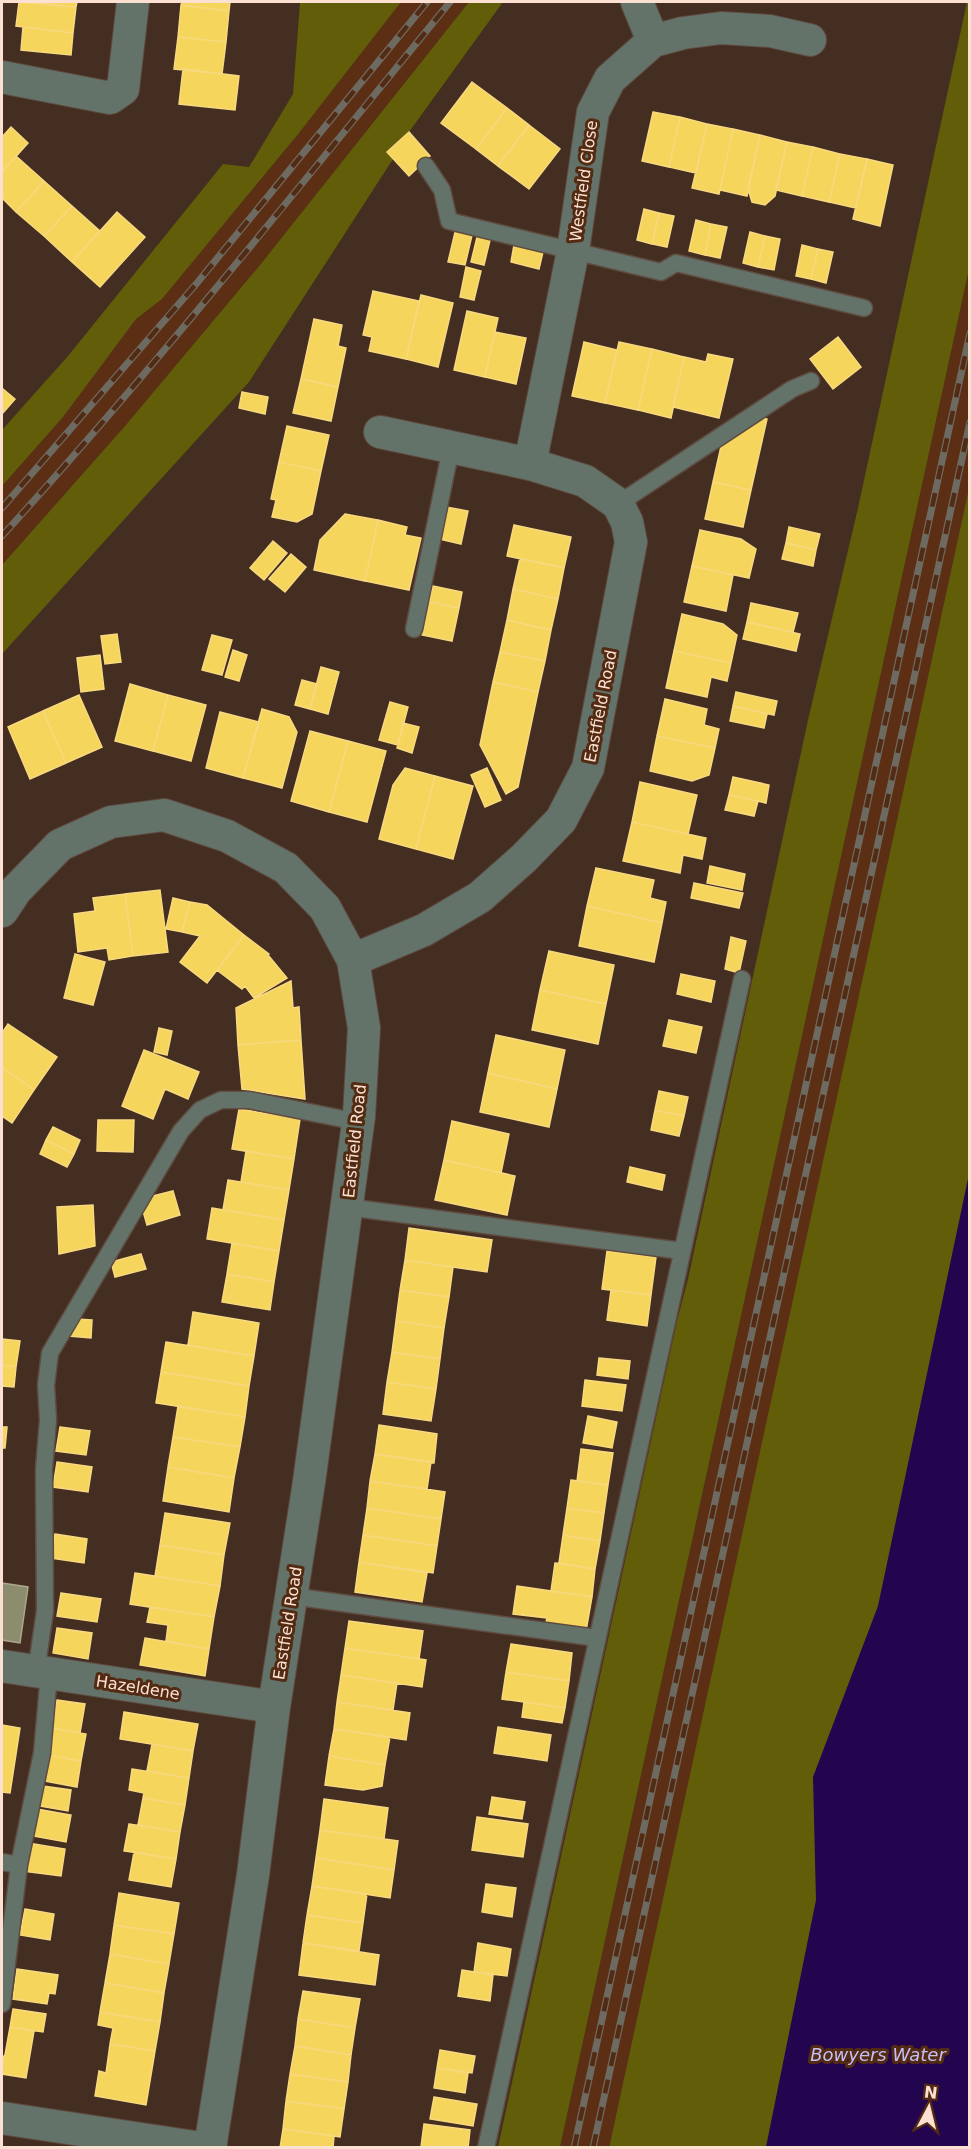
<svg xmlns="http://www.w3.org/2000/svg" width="971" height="2149" viewBox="0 0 971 2149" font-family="'DejaVu Sans',sans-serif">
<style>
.built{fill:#5c2f15}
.green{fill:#615d09}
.water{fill:#23044f}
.homes{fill:#f6d55c;stroke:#f8d980;stroke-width:1.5}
.industry{fill:#8c8c6e;stroke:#aea68c;stroke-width:1.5}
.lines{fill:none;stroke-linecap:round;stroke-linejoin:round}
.service-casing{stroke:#5f4b40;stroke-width:19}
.minor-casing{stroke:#5f4b40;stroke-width:34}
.service{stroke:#63736a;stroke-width:16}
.minor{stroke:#63736a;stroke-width:32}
.rail-casing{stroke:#6d6a61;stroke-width:7}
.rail{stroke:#532a12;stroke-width:4.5;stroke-dasharray:14;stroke-linecap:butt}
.labels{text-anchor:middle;stroke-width:6;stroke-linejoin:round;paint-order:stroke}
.street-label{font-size:16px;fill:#fce1d3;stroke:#532a12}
.water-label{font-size:18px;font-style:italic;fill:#c4bff7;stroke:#532a12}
</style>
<rect width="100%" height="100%" fill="#442e21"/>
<path class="built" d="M401,2h68l-209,263 -135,161 -123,139v-79l61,-69 73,-98 26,-20 137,-166z
M969,269v219l-313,1449 -47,210 -49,1z"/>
<path class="green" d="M300,2h101l-102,131 -137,166 -26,20 -73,98 -61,69v-56l66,-74 155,-192 26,3 44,-73z
M469,2h34l-94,130 -22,20 6,7 -144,223 -247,272v-89l123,-139 135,-161z
M967,2h3l-1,267 -409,1878h-62l179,-826 11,-42 120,-559 50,-212z
M969,488v1659l-360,1z"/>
<path class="water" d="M969,1174v973h-203l50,-247 -3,-123 65,-171z"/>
<path class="homes" d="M19,2l57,5 -3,26 -57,-7z
M31,2h46l-1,5z
M182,2h48l-1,9 -48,-6z
M181,5l48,6 -3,31 -48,-5z
M23,27l50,6 -2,22 -50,-5z
M178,37l48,5 -4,32 -48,-5z
M183,69l56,7 -4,34 -56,-6z
M472,82l35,26 -31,41 -35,-26z
M507,108l22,17 -31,41 -22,-17z
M653,112l27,5 -11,50 -27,-6z
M680,117l27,7 -11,49 -27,-6z
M707,124l26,5 -14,65 -27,-6z
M529,125l31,24 -31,40 -31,-23z
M11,127l17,16 -26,29v-35z
M733,129l27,6 -13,61 -27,-6z
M409,132l21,24 -21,20 -22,-24z
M760,135l27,7 -12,54 -10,9 -13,-3 -4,-13z
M787,142l26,5 -11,49 -26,-6z
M813,147l27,7 -11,48 -27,-6z
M840,154l27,5 -11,49 -27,-6z
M16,156l28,25 -28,31 -14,-14v-26z
M867,159l26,6 -13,61 -27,-7z
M44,181l28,25 -28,30 -28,-24z
M72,206l28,25 -28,31 -28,-26z
M644,209l15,4 -7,31 -15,-4z
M117,212l28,25 -45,50 -28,-25z
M659,213l15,3 -7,31 -15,-3z
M696,220l15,4 -6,31 -16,-4z
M711,224l16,3 -7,31 -15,-3z
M456,228l17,3 -8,34 -17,-3z
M750,232l15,4 -7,31 -15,-4z
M478,233l13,3 -7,29 -13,-3z
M765,236l15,3 -6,31 -16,-3z
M514,245l29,7 -4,17 -28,-7z
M802,245l16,4 -7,30 -15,-3z
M818,249l15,3 -7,31 -15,-4z
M466,267l15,4 -7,29 -14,-3z
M373,291l46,10 -13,58 -37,-8 3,-14 -9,-2z
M421,295l32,8 -15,64 -32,-8z
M467,311l31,7 -13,59 -31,-7z
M314,319l28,6 -4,21 8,2 -8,39 -37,-8z
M495,332l31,6 -10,46 -31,-7z
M838,337l23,30 -28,22 -23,-30z
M584,342l33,8 -12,53 -33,-7z
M619,342l33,7 -14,61 -33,-7z
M652,349l32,8 -13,61 -33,-8z
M708,354l25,5 -14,59 -46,-11 11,-50 22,5z
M301,379l37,8 -7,34 -38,-8z
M3,389l12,10 -13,15v-24z
M242,392l26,5 -3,17 -26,-6z
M754,416l13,3 -16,71 -38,-8 9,-40z
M287,426l42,9 -8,36 -42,-9z
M279,462l42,9 -9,43 -15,8 -25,-5 4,-17 -5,-1z
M713,482l38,8 -8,37 -38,-8z
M446,507l22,4 -7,33 -22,-5z
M345,514l33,6 -13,61 -51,-11 6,-30z
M378,520l29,7 -2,8 16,3 -12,52 -44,-9z
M514,525l57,12 -7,31 -57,-12z
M789,527l31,7 -4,16 -30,-7z
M700,530l41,9 15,10 -7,29 -57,-12z
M273,541l14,12 -23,27 -14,-12z
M786,543l30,7 -3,16 -31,-7z
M291,554l15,13 -21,25 -16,-13z
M520,558l44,10 -6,31 -45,-10z
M692,566l41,9 -7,36 -42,-9z
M433,586l29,6 -3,16 -30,-6z
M513,589l45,10 -7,31 -44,-10z
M429,602l30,6 -7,33 -30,-6z
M751,603l47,10 -5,19 -46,-10z
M682,614l41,10 14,11 -6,28 -57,-12z
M507,620l44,10 -6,31 -45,-9z
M747,622l53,12 -4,17 -53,-12z
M117,634l4,28 -16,2 -4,-28z
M212,635l20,5 -10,35 -20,-5z
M233,650l14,5 -8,26 -14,-4z
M674,651l57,12 -4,18 -16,-4 -4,20 -41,-9z
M500,652l45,9 -7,31 -45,-10z
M100,655l4,34 -23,3 -4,-34z
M321,667l18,5 -11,42 -18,-5z
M302,680l15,4 -7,25 -15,-4z
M493,682l45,10 -20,95 -12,7 -26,-49z
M130,684l38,11 -15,56 -38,-10z
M736,692l41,9 -3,14 -41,-9z
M79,695l23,52 -36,16 -23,-52z
M168,695l38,10 -15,56 -38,-10z
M665,699l42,10 -3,16 15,4 -4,19 -58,-12z
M390,702l18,5 -10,38 -19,-5z
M733,706l34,8 -3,14 -34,-7z
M262,709l27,8 8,15 -15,56 -39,-10z
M43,711l23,52 -36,16 -22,-52z
M220,712l39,10 -16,56 -37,-10z
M403,723l16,4 -7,26 -15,-5z
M310,731l38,10 -19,71 -38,-11z
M657,736l58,12 -6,27 -17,6 -42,-10z
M348,741l38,10 -19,71 -38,-10z
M405,768l30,8 -19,73 -37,-10 14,-54z
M487,768l14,32 -16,7 -14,-32z
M435,776l38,10 -20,73 -37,-10z
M733,777l36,8 -3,18 -37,-8z
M640,782l57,13 -9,39 -56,-12z
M729,795l29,6 -4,15 -29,-6z
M632,822l74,16 -4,21 -19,-4 -3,18 -57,-12z
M710,866l35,8 -3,16 -35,-7z
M596,868l58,12 -4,18 16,4 -4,21 -75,-17z
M694,883l49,10 -4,15 -48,-10z
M160,890l8,62 -35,4 -8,-62z
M125,894l8,62 -24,4 -2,-12 -29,4 -4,-38 21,-3 -2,-13z
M173,898l17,4 -8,30 -16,-3z
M190,902l17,3 37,30 -37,48 -27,-21 20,-26 -18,-4z
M587,906l75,17 -8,39 -75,-16z
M244,935l25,19 -1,1 19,23 -33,20 -9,-12 -3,3 -25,-19z
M731,937l15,4 -7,32 -14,-4z
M549,951l65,14 -8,39 -66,-14z
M75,954l30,8 -12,43 -29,-7z
M681,974l34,7 -4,21 -34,-8z
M291,981l2,27 6,-1 2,33 -63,5 -2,-37z
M540,990l66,14 -8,40 -66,-14z
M669,1020l33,7 -6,26 -33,-7z
M8,1024l49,33 -23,33 -32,-23v-34z
M159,1028l13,3 -5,24 -13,-3z
M496,1035l69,15 -8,39 -69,-16z
M301,1040l4,59 -63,-10 -4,-44z
M144,1050l55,22 -11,27 -23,-10 -12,30 -31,-13z
M2,1067l32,23 -22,33 -10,-7z
M488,1073l69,16 -8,38 -69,-15z
M659,1091l29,6 -4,19 -29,-6z
M239,1109l61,10 -6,40 -62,-10z
M655,1110l29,6 -5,20 -28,-6z
M98,1120h36l-1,32 -36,-1z
M452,1121l57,13 -8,39 -57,-13z
M53,1127l27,13 -6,14 -28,-14z
M46,1140l28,14 -7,13 -27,-13z
M246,1151l48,8 -5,31 -48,-8z
M444,1160l71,16 -8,39 -72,-15z
M630,1167l35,8 -3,15 -35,-8z
M228,1180l61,10 -5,30 -61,-10z
M173,1191l7,24 -33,10 -4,-14 6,-14z
M93,1205l2,41 -36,8 -2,-47z
M212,1208l72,12 -5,31 -72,-12z
M409,1228l83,12 -5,32 -82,-12z
M232,1243l47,8 -5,31 -47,-8z
M607,1251l49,6 -5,38 -49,-6z
M141,1254l5,15 -31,8 -4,-15z
M405,1260l48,7 -4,30 -49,-7z
M227,1274l47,8 -4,28 -48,-8z
M400,1290l49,7 -5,31 -48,-7z
M611,1290l40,5 -4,31 -40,-6z
M193,1312l66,11 -5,33 -66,-11z
M76,1319l16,1 -1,18 -22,-2z
M396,1321l48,7 -4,31 -48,-7z
M2,1339l18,2 -4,26 -14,-2z
M166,1342l88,14 -5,30 -88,-14z
M392,1352l48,7 -4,30 -49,-7z
M599,1358l31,3 -2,18 -31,-4z
M2,1365l14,2 -2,20 -12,-1z
M161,1372l88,14 -4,31 -89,-14z
M585,1380l41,5 -4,26 -40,-5z
M387,1382l49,7 -5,32 -48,-7z
M178,1406l67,11 -5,30 -67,-10z
M588,1416l29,6 -5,26 -29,-5z
M379,1425l58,9 -3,29 -59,-9z
M2,1427h5l-2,21h-3z
M60,1427l30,4 -4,24 -30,-4z
M173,1437l67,10 -6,31 -66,-11z
M581,1449l32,4 -5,32 -31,-4z
M375,1454l56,8 -4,27 -57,-8z
M57,1462l35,5 -4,25 -35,-5z
M168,1467l66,11 -5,34 -66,-11z
M571,1480l37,5 -4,28 -37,-5z
M370,1481l75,11 -4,27 -74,-11z
M367,1508l74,11 -4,27 -74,-11z
M567,1508l37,5 -4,28 -37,-6z
M165,1513l65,10 -6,32 -64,-10z
M55,1534l32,5 -3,24 -33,-5z
M363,1535l74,11 -4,27 -74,-11z
M563,1535l37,6 -5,28 -36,-6z
M160,1545l64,10 -4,31 -65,-10z
M359,1562l68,11 -5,29 -67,-10z
M555,1563l40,6 -3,28 -41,-6z
M135,1573l85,13 -6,31 -84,-13z
M517,1586l75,11 -6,34 -41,-5 2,-8 -34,-4z
M61,1593l40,6 -4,23 -40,-6z
M150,1607l64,10 -5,32 -43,-8 2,-16 -21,-3z
M349,1621l74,10 -4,28 -74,-11z
M57,1628l35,5 -4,26 -35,-6z
M145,1638l64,11 -4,27 -65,-11z
M511,1644l61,9 -3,28 -63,-9z
M345,1648l81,12 -4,27 -81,-12z
M506,1672l63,9 -4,27 -63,-9z
M341,1675l56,8 -4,27 -56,-8z
M57,1700l28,4 -5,29 -28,-5z
M337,1702l73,11 -4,27 -72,-11z
M524,1702l41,6 -3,15 -40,-6z
M124,1712l74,12 -5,27 -73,-12z
M2,1725l18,3 -10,65 -8,-1z
M498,1727l53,8 -4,26 -53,-8z
M52,1728l34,6 -5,27 -33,-6z
M334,1729l56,8 -5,28 -56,-9z
M152,1744l41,7 -4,27 -42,-7z
M48,1755l33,6 -4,26 -33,-6z
M329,1756l56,9 -3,21 -19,4 -38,-5z
M132,1769l57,9 -4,27 -42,-7 1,-5 -15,-3z
M43,1786l28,4 -3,21 -29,-5z
M492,1797l33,5 -3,17 -33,-5z
M143,1798l42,7 -5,27 -42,-7z
M324,1799l64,9 -4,31 -64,-9z
M37,1809l34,6 -5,27 -33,-6z
M477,1817l51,7 -5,33 -51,-7z
M129,1824l51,8 -4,27 -52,-8z
M320,1830l78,11 -4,29 -78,-12z
M28,1843l37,6 -4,27 -38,-5z
M134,1852l42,7 -5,28 -42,-7z
M316,1858l78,12 -4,28 -78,-12z
M486,1884l30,4 -4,29 -30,-5z
M312,1886l55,8 -4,29 -56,-8z
M119,1893l60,10 -5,31 -60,-9z
M25,1909l29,5 -4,26 -30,-5z
M307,1915l56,8 -4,28 -56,-8z
M114,1925l60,9 -5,30 -59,-10z
M303,1943l76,12 -4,30 -76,-10z
M478,1943l33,6 -4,27 -33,-4z
M110,1954l59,10 -5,29 -59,-10z
M17,1969l41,6 -3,19 -6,-1 -2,11 -34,-5z
M462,1970l31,5 -3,26 -32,-5z
M105,1983l59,10 -4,29 -60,-10z
M303,1991l57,8 -5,29 -57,-9z
M13,2009l33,5 -3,18 -33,-5z
M100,2012l60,10 -5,29 -45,-7 3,-16 -15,-3z
M298,2019l57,9 -4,27 -56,-9z
M10,2027l24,4 -8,47 -24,-4v-16l3,-3z
M110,2044l45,7 -9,54 -51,-9 4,-25 7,2z
M295,2046l56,9 -3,27 -58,-8z
M440,2050l35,6 -3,17 -35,-5z
M437,2068l31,5 -3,20 -31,-5z
M290,2074l58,8 -4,27 -58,-8z
M434,2097l43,7 -4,22 -43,-7z
M286,2101l58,8 -4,28 -57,-8z
M424,2124l46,6 -2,18 -47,-1z
M283,2129l51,7 -1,12h-53z"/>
<path class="industry" d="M2,1583l26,4 -8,56 -18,-3z"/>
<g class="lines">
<g class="service-casing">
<path id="service" d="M426,166l16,24 7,31 212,51 15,-9 188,45
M618,504l174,-115 19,-8
M414,629l37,-181
M347,1207l335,44
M291,1596l306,42
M36,1672l9,-61 -1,-142 4,-49 -2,-35 4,-32 131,-222 19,-21 21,-10h28l109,22
M2,1862l17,3
M2,2004l17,-139 23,-112 7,-79
M486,2148l256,-1169"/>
</g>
<g class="minor-casing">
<path id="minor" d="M637,2l16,39
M2,77l108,21 13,-9 10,-87
M530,464l43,-213 20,-139 17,-33 43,-38 30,-8 38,-5 49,3 40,9
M2,911l14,-21 44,-45 51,-23 53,-7 63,21 59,32 39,40 28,52 11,68 -5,88 -50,366 -35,225 -21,168 -43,273
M353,960l71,-30 56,-33 44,-39 37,-38 27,-52 43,-226 -4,-20 -9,-18 -33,-23 -55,-17 -150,-32
M2,1666l272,41
M2,2118l199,30"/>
</g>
<use href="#service" class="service"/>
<use href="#minor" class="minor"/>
<g class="rail-casing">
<path id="rail" d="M2,508l195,-225 230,-281
M2,536c156,-172 301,-354 448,-534
M574,2148l396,-1815
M593,2148l377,-1726"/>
</g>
<use href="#rail" class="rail"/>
</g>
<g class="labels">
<g class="street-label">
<text transform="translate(583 181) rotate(-82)" y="6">Westfield Close</text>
<text transform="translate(600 706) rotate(-79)" y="6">Eastfield Road</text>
<text transform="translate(354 1141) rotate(-84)" y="6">Eastfield Road</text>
<text transform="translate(287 1623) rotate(-81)" y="6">Eastfield Road</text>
<text transform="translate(138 1687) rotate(9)" y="6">Hazeldene</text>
</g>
<g class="water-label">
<text x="878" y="2061">Bowyers Water</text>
</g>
</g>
<rect width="971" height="2149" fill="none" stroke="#fce1d3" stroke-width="6"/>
<g transform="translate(929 2107) rotate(7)" stroke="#532a12" stroke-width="4.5" paint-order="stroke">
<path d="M0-4.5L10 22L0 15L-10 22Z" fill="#fce1d3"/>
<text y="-9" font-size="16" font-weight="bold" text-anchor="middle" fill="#fce1d3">N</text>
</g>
</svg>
